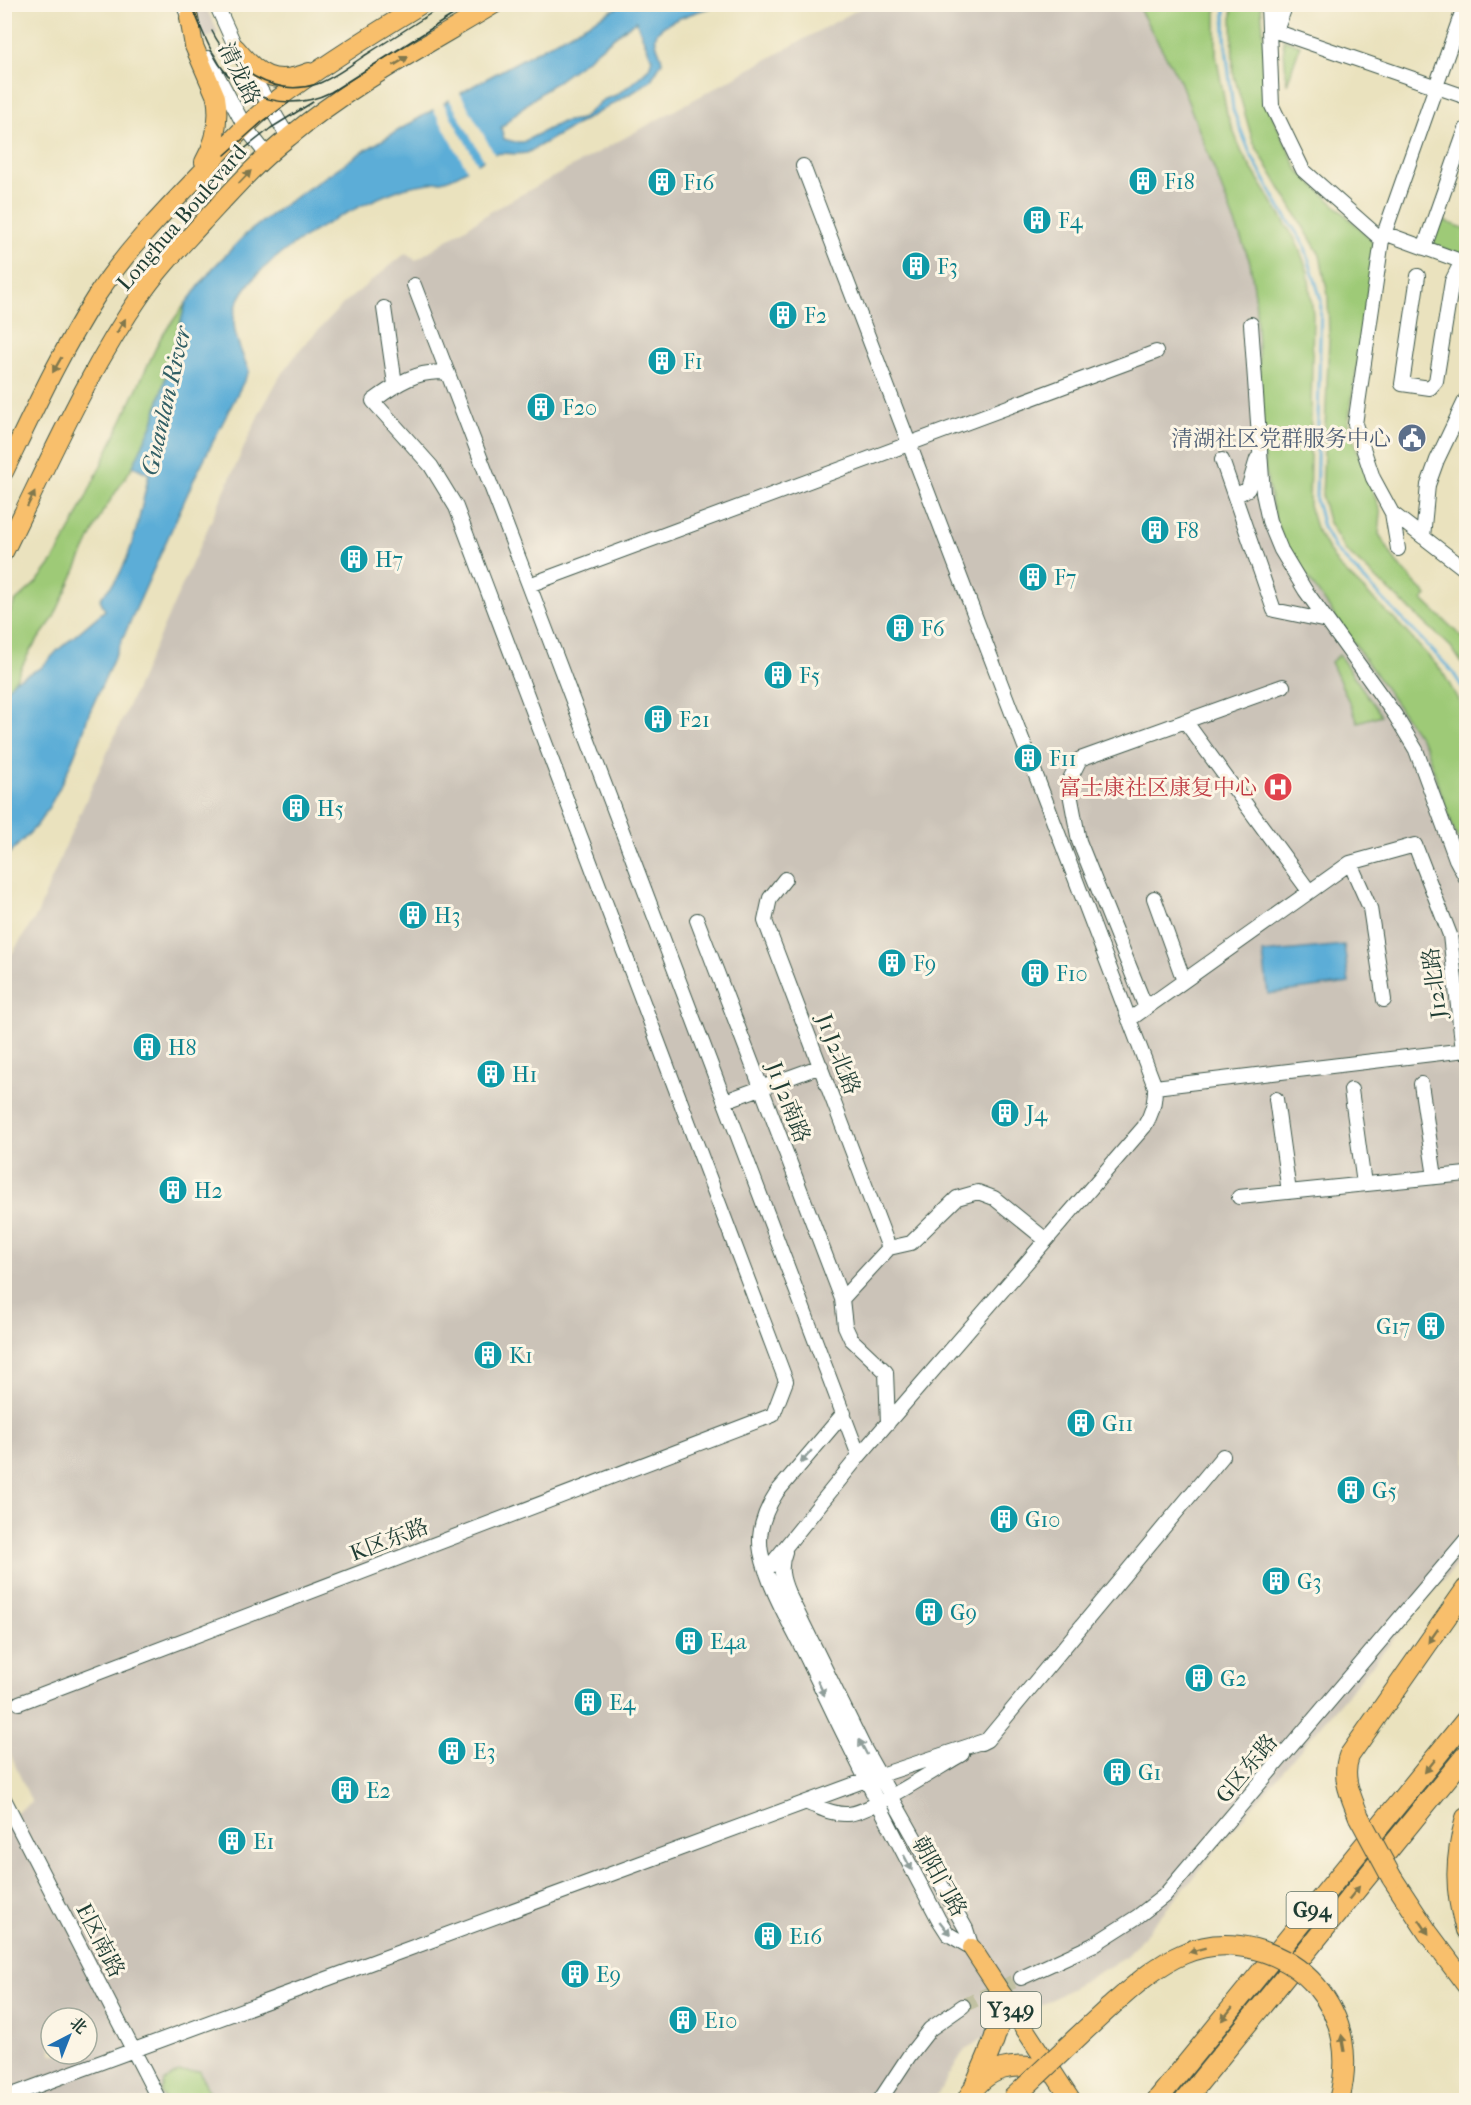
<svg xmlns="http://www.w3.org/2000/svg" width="1471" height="2105" viewBox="0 0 1471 2105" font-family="'IM FELL French Canon','Noto Serif SC',serif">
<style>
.industrial{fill:#cbc3b8;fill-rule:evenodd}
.green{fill:#9eca77;stroke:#5e8456;stroke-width:1.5}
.water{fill:#5cadd7;stroke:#3e7586;stroke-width:1.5;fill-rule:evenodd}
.pier{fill:#eae2be}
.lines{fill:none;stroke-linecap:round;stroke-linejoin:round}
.stream{stroke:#5cadd7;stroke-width:3}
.minor-tunnel{stroke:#c1c1a2;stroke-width:14;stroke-dasharray:14 7;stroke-linecap:butt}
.minor-casing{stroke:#3d5649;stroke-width:16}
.major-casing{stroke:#3d5649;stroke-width:20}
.highway-casing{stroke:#3d5649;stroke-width:22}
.minor{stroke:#fff;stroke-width:14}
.major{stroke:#f8bf6c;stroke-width:18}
.highway{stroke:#f8bf6c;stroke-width:20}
.tram{stroke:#1f3d34;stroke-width:1.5}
.highway-bridge-casing{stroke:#3d5649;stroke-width:22;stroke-linecap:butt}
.highway-bridge{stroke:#f8bf6c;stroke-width:20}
.oneway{fill:#81784d}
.oneway2{fill:#8f9e9a}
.labels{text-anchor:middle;stroke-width:6;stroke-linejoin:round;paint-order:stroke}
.shield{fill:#fcf5e5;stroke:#617469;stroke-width:1.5}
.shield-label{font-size:21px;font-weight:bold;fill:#1f3d34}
.street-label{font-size:22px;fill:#1f3d34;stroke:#fcf5e5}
.culture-label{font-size:22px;fill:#0d838f;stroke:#fcf5e5;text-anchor:start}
.service-label{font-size:22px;fill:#4e5e75;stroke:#fcf5e5;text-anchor:end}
.health-label{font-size:22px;fill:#be3a42;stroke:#fcf5e5;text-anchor:end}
.water-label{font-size:24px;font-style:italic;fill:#315f65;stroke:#fcf5e5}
</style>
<rect width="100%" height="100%" fill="#fcf5e5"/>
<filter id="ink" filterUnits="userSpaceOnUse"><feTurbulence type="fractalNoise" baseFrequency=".0167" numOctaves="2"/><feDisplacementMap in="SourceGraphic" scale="12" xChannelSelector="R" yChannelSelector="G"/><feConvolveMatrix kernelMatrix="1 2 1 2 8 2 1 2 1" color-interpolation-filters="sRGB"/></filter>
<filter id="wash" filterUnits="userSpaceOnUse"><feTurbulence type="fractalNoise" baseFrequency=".008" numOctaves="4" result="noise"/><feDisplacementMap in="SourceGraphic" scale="24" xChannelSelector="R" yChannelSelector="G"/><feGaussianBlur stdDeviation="1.35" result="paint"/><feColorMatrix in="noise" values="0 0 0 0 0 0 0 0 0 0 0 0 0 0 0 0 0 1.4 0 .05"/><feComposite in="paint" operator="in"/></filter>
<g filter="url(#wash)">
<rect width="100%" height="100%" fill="#eae2be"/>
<path class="industrial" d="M189,5h16l13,28 -13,6z
M866,5h332l38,165 58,337 172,294v752l-340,404 -161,92 -31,51h-929v-282l27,-15 -22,-49 -6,-25 1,-765 32,-49 24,-59 197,-440 21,-38 22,-30 42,-44 63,-51 10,7 79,-51zM51,2018h36v36h-36z"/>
<path class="green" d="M1141,5h75v50l11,59 15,39 54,88 12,31 5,42 -4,191 8,26 20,33 61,59 44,48 24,43v140l-13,-26 -28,-83 -140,-200 -10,-26 -10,-49 -10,-175 -5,-33 -70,-181 -39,-69z
M1232,5h29l9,105 28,60 72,68 5,9 -27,178 33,88 -2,21 17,28 31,34 -4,4 43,41v28l-15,-22 -106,-97 -17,-29 -6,-23 7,-159 -1,-44 -8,-40 -67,-113 -20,-70z
M1283,39l17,6 -13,39z
M1439,219l27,10v28l-36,-13z
M186,303l-33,120 -20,43 -31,47 -49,106 -22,30 -16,31 -10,12v-70l10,-20 22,-20 16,-21 21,-38 87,-186z
M1339,655l42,60 -23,7 -27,-60z
M200,2071l12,29h-47l-4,-7 3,-11 15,-10z"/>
<path class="water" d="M622,5h97c-13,4 -59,16 -63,30 -3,8 6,19 6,27l-11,18 -16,11 -108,62c-13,2 -22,-1 -34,1 -14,8 -33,22 -48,26 -14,4 -30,4 -44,9 -46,16 -171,78 -167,134 1,16 9,33 15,48l-54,106 -107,239c-8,31 -32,84 -51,109 -10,12 -22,22 -32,33l-1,-166 11,-12 26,-12 17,-18 47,-40 -5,-11c6,-8 13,-14 18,-22 17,-30 23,-69 31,-103l-16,-8 20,-43 33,-120 27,-35 33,-34 38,-29 75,-51 114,-68zM636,21l16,38 -3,9 -16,15 -17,12 -13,5 -22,19 -19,3 -39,20h-8l-11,-3 -3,-11c24,-26 52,-43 80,-64 19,-15 35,-30 55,-43z
M1344,945l5,38 -81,11 -5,-41z"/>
<path class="pier" d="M459,91l37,66 -11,5 -37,-65z
M442,101l37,65 -11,5 -36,-64z"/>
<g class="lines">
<path class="stream" d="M1225,4v33l8,73 17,43 30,55 24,36 17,56 -5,200 7,27 12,22 117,122 14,22"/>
</g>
</g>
<g filter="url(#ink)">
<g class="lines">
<path class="minor-tunnel" d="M963,2006l58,-28"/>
<g class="minor-casing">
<path id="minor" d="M183,4l10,23
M216,4l20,44 52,89
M1268,4l4,102 31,64 79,70 -27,184 18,54 19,35 74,57
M1269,29l197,68
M1276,31l10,-27
M208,58l37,69 22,28
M1384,233l82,30
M1382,240l83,-236
M1424,248l42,-119
M1418,276l-16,108 28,4 6,-7 16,-100 10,-20
M414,285l115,300 330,871
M384,308l11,76
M1251,324l12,169 6,28 12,29 24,40 90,125 21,35 40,109 10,19
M1222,460l52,150 53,11
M1235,496l13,-7 9,-30
M1392,513l6,36
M1423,537l5,-52 9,-25 29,-61
M529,585l627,-233
M1185,721l124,170
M1350,863l20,45 14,92
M785,879l-15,19 -5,23 124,327
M1154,898l30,83
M697,920l145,379
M1146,1008l-67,-167 -11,-58 12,-24 203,-73
M1129,1020l221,-157 65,-18 35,90 13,116
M1421,1084l14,93
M1155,1087l311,-37
M1351,1090l13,94
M1276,1099l13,93
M725,1101l96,-35
M1239,1197l227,-23
M844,1413l-67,79c-11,17 -20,39 -16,60 7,36 33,78 49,112 41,87 84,172 129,256l9,14 24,14
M888,1423l-2,-51 -35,-33 -6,-13 -3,-27 47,-51 22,-5 46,-45 21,-6 16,6 52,42
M785,1552c-6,15 -3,27 3,41l77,157 101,179 6,19
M766,1571l93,-115 285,-329c8,-13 11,-24 11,-40l-352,-921
M19,1703l754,-288 13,-34 -330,-874 -25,-41 -58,-65c23,-17 45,-32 75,-28
M981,1743l6,-3 236,-284
M4,1799l155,301
M807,1803c12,4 26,12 40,11 22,0 92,-47 115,-60
M1021,1978l72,-33 44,-28 27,-21 302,-356
M4,2098l862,-318 121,-40
M880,2100l29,-44 21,-27 33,-23"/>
</g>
<g class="major-casing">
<path id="major" d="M189,18l5,28 22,51c4,23 0,44 -12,65
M236,48c22,27 38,38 73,24
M4,472c29,-60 57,-121 93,-177 29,-44 66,-82 103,-121 23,-24 44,-49 71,-70 47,-36 100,-69 151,-100
M4,552c44,-88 83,-180 139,-260 17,-25 39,-47 59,-69 28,-30 55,-61 87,-86 62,-52 136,-91 206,-133
M972,1948l99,152"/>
</g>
<g class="highway-casing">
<path id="highway" d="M1359,1817c-8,-21 -18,-39 -10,-61l117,-167
M1466,1818c-11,40 -12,72 0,112
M1392,1878l36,55 38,51
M975,2085c13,-29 26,-56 28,-88
M967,2100c18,-35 49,-39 84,-28
M1157,2100l309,-380
M1185,2100l281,-345"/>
</g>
<use href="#minor" class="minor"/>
<use href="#major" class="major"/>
<use href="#highway" class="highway"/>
<path class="tram" d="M191,4c9,20 16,42 28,60 26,37 72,48 112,28l139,-88
M212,31c19,38 61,67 105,53 17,-6 32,-18 47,-28 27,-17 54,-34 81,-52
M225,155l37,-33 28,-20
M234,157l37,-29 42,-26"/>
<g class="highway-bridge-casing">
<path id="highway-bridge" d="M1359,1817l33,61
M1011,2100c33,-31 65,-62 99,-93 23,-20 45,-41 73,-53 45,-20 102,-4 133,32 28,33 34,73 23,114"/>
</g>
<use href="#highway-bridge" class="highway-bridge"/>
</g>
<defs><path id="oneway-solid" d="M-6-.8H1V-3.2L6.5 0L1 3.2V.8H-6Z" transform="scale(1.5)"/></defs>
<g class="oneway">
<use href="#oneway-solid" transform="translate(401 61) rotate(-31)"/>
<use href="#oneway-solid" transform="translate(245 177) rotate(-46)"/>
<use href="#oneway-solid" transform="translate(121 326) rotate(-59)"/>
<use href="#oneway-solid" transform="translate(57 365) rotate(120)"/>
<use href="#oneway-solid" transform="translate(31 499) rotate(-64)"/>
<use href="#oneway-solid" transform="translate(1433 1636) rotate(125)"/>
<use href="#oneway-solid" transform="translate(1430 1766) rotate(129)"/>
<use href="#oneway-solid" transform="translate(1354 1893) rotate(-51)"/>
<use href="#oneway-solid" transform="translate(1424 1927) rotate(56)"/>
<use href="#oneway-solid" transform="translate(1197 1950) rotate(165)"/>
<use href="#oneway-solid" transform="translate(1227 2014) rotate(129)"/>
<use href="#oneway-solid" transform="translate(1343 2043) rotate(-100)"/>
</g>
<g class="oneway2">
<use href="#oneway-solid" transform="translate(806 1457) rotate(130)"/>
<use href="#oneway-solid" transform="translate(821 1688) rotate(65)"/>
<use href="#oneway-solid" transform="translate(863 1747) rotate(-118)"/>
<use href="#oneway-solid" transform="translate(908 1863) rotate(62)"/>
<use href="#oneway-solid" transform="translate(945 1928) rotate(51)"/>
</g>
</g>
<defs>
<g id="building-disc" transform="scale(1.5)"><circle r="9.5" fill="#0f9aa8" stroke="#fcf5e5"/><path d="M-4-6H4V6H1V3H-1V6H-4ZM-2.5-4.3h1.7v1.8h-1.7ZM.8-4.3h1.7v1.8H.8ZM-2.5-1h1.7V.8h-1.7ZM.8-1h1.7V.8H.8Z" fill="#fff"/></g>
<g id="civic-disc" transform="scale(1.5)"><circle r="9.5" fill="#5c6f8a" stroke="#fcf5e5"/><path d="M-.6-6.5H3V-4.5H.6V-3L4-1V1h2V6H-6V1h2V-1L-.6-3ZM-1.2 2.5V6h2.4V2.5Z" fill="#fff"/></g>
<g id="hospital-disc" transform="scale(1.5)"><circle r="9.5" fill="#e0444e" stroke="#fcf5e5"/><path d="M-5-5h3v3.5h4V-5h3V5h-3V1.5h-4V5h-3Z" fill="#fff"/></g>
</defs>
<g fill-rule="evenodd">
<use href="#building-disc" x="1143" y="181"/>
<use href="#building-disc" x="662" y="182"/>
<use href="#building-disc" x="1037" y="220"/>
<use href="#building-disc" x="916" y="266"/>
<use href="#building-disc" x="783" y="315"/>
<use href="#building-disc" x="662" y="361"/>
<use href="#building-disc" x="541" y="407"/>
<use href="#civic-disc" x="1412" y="438"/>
<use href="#building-disc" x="1155" y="530"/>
<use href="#building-disc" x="354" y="559"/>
<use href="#building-disc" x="1033" y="577"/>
<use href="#building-disc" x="900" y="628"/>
<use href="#building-disc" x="778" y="675"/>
<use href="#building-disc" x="658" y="719"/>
<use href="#building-disc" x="1028" y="758"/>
<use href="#hospital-disc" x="1278" y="787"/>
<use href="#building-disc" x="296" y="808"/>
<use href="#building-disc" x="413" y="915"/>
<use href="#building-disc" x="892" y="963"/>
<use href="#building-disc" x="1035" y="973"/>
<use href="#building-disc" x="147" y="1047"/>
<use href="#building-disc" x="491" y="1074"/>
<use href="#building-disc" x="1005" y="1113"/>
<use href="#building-disc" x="173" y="1190"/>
<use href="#building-disc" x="1431" y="1326"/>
<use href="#building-disc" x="488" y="1355"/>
<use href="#building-disc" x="1081" y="1423"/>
<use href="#building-disc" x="1351" y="1490"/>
<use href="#building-disc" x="1004" y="1519"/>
<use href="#building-disc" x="1276" y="1581"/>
<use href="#building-disc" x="929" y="1612"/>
<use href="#building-disc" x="689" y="1641"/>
<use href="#building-disc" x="1199" y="1678"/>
<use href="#building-disc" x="588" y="1702"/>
<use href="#building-disc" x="452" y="1751"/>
<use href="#building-disc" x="1117" y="1772"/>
<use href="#building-disc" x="345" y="1790"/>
<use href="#building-disc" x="232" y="1841"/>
<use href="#building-disc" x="768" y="1936"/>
<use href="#building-disc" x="575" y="1974"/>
<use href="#building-disc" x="683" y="2020"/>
</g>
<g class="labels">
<g class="shield">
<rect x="1286.5" y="1892" width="51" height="36" rx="4.5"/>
<rect x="981" y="1992" width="60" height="36" rx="4.5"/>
</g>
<g class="shield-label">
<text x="1312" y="1917">G94</text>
<text x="1011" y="2017">Y349</text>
</g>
<g class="street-label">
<text transform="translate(240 73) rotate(63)" y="8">清龙路</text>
<text transform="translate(181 217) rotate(-49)" y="8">Longhua Boulevard</text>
<text transform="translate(1434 983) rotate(-97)" y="8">J12北路</text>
<text transform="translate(839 1054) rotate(69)" y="8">J1 J2北路</text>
<text transform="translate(789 1102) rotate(69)" y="8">J1 J2南路</text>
<text transform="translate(389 1539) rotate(-21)" y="8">K区东路</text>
<text transform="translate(1246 1768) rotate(-50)" y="8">G区东路</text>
<text transform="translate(940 1876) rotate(61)" y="8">朝阳门路</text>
<text transform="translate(101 1940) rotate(63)" y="8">E区南路</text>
</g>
<g class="culture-label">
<text x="1164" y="189">F18</text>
<text x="683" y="190">F16</text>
<text x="1058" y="228">F4</text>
<text x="937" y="274">F3</text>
<text x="804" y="323">F2</text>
<text x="683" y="369">F1</text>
<text x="562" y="415">F20</text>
<text x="1176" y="538">F8</text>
<text x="375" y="567">H7</text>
<text x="1054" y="585">F7</text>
<text x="921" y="636">F6</text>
<text x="799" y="683">F5</text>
<text x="679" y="727">F21</text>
<text x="1049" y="766">F11</text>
<text x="317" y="816">H5</text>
<text x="434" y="923">H3</text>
<text x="913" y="971">F9</text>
<text x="1056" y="981">F10</text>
<text x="168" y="1055">H8</text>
<text x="512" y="1082">H1</text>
<text x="1026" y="1121">J4</text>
<text x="194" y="1198">H2</text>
<text x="1410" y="1334" text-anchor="end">G17</text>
<text x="509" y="1363">K1</text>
<text x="1102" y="1431">G11</text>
<text x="1372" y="1498">G5</text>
<text x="1025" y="1527">G10</text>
<text x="1297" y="1589">G3</text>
<text x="950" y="1620">G9</text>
<text x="710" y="1649">E4a</text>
<text x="1220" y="1686">G2</text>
<text x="609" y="1710">E4</text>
<text x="473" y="1759">E3</text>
<text x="1138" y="1780">G1</text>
<text x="366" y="1798">E2</text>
<text x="253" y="1849">E1</text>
<text x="789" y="1944">E16</text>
<text x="596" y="1982">E9</text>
<text x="704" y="2028">E10</text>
</g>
<g class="service-label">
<text x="1391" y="446">清湖社区党群服务中心</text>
</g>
<g class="health-label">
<text x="1257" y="795">富士康社区康复中心</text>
</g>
<g class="water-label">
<text transform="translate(166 401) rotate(-77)" y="8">Guanlan River</text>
</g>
</g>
<rect width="1471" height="2105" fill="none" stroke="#fcf5e5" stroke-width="24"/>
<g transform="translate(69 2036) rotate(42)"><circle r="28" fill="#fcf5e5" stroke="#a4ab9e" stroke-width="1.5"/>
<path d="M0-4.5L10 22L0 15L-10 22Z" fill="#1f6fb2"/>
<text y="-9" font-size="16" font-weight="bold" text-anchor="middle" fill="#1f3d34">北</text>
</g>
</svg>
